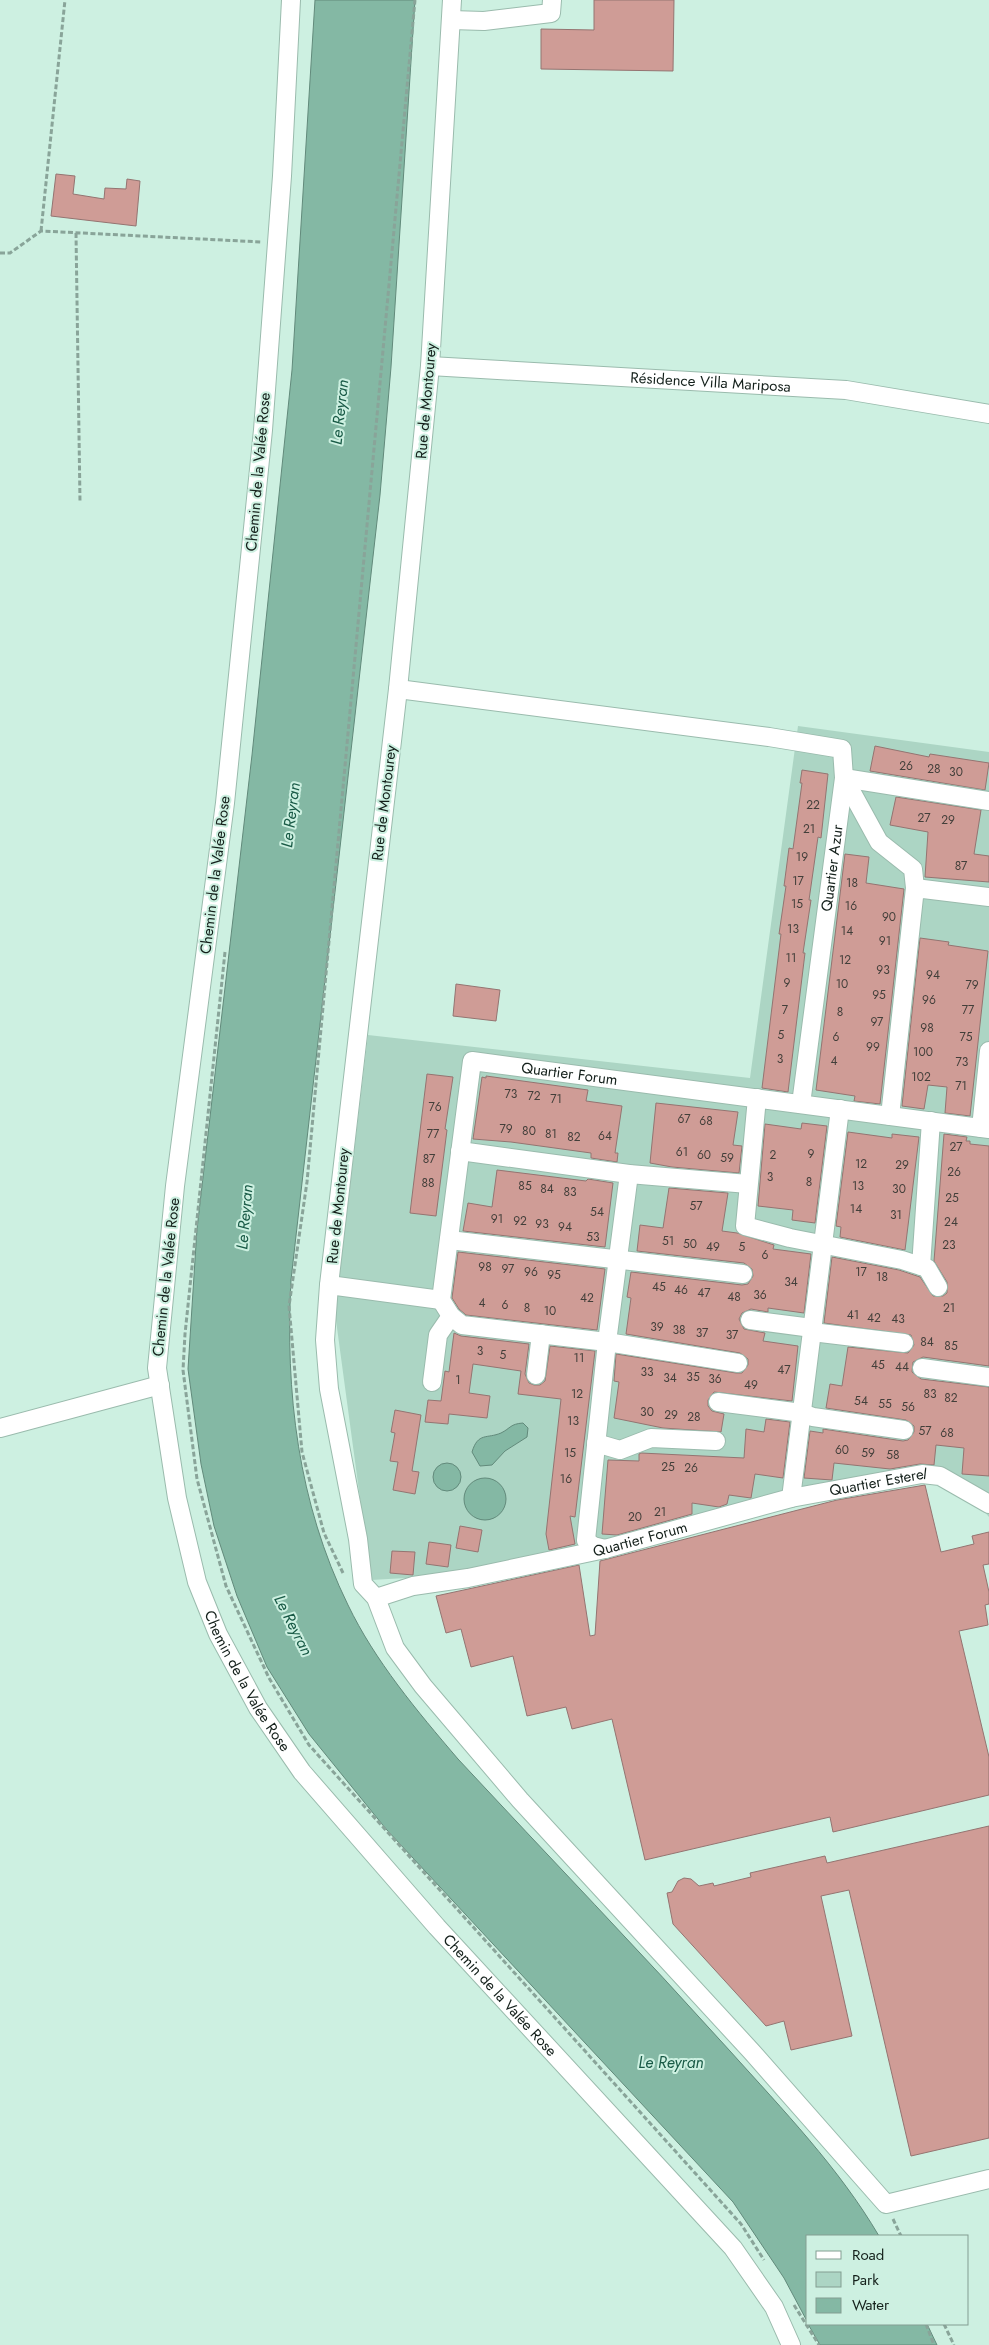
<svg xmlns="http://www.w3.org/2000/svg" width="989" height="2345" viewBox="0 0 989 2345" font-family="Jost,sans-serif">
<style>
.green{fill:#acd5c4}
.water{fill:#84b8a4;stroke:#628a7b}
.building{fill:#cf9c96;stroke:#947471}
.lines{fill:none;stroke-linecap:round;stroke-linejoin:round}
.minor-casing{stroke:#9abbad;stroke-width:20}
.path{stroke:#89a499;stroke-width:3;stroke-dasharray:5 2.5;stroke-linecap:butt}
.minor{stroke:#fff;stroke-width:18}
.labels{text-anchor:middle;stroke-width:4;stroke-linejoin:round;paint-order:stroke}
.number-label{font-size:12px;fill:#433f3a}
.street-label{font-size:15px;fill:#14201b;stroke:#cdf0e1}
.water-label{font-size:16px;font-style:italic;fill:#195a46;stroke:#cdf0e1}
</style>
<rect width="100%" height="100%" fill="#cdf0e1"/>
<path class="green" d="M798,726l191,26v765l-41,-47 -82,5 -390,99 -105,6 -36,-267 33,-278 382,43z"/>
<path class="water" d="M315,0h100l-24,367 -11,128 -89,785c-6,112 7,223 57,325 27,56 69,106 110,154 90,97 183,193 272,292 53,59 109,117 149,185h-71v87l-24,-45 -51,-76 -347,-373 -77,-95 -42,-67 -30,-71 -23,-70 -13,-62 -13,-95 9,-140 55,-474 40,-385z
M523,1423l5,5 -1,9 -22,14 -13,14 -12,1 -8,-14c6,-20 15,-13 29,-19 10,-5 9,-9 22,-10z
M433 1477a14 14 0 1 1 28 0a14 14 0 1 1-28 0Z
M464 1499a21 21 0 1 1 42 0a21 21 0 1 1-42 0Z
M808,2324h119l10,21h-117z"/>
<path class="building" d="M594,0h80l-1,71 -132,-2v-40l53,1z
M56,174l19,2 -2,18 31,5 1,-11 21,1 1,-10 13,2 -4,45 -85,-10z
M875,746l54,11 1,-3 59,9 -4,27 -115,-19z
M802,770l26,4 -7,64 -3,-1 -9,63h2l-8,53h2l-17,139 -26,-4 19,-154h-2l7,-48h-2l5,-38 4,1 9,-66h-2z
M896,797l85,13 -7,44 15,2v26l-64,-5 3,-45 -38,-7z
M845,854l24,3 -3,26 38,6 -24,215 -26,-3 1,-5 -39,-6z
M920,938l29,4 -1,3 40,6 -18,165 -25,-3 2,-26 -19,-2 -4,24 -22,-3z
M456,984l44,6 -4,31 -43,-5z
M427,1074l26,3 -8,52 2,1 -11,86 -26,-3z
M486,1076l102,14 -2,11 36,5 -7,47h3l-1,9 -26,-4v-5l-80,-11 -38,-3 9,-62 4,1z
M656,1103l82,9 -5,33 9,1 -3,27 -67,-6 -22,-4z
M802,1123l25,3 -12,97 -23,-3 1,-10 -35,-4 7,-82 36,5z
M848,1132l44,6v-4l27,3 -14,113 -65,-13 1,-10 -5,-1z
M944,1134l23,3 -1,4h4v3l19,2v220l-66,-9 -10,5 -1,10 9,7 68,8v89l-27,-2 2,-26 -28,-3 -2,20 -14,-1 -30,5 -56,-6 -2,17 -28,-2 6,-47 13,2v-4l80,12 5,-1 6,-8v-6l-8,-6 -80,-12 4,-24 12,2 6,-39 60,6 6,-8 -3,-10 -87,-12 8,-66 67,13 21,7 13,19h10l4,-3v-11l-13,-21z
M497,1170l89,11 2,-2 25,4 -8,64 -142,-16 5,-28 24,4z
M669,1188l59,5 -6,38 15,2 37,12 -1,4 38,5 -7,59 -36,-5v4l-17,-3 -9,4 -3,6 5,10 21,4 -2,8 35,5 -6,55 -78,-9 -6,8v6l4,5 12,3 -3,18 -58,-4 -49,-10 5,-36 -5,-1 2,-27 120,19h6l6,-8v-6l-8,-6 -114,-19 5,-36 -4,-1 4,-25 111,13 6,-1 5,-8 -1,-7 -8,-6 -107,-12 3,-26 23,3z
M458,1252l147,17 -8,61 -131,-15 -7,-6 -7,-11z
M454,1333l7,3 68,8 -4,30 4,9 5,2h6l5,-4 5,-35 45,5 -20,166 -5,-1 5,28 -26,6 -3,-16 15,-135 -43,-5 3,-23 -48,-7 -4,29 21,3 -3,22 -38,-4 -1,10 -23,-2 3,-22 13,1 4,-30 4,1z
M395,1410l26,5 -9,56 7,1 -4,22 -22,-4 5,-28 -8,-1 5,-28 -4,-1z
M766,1419l24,3 -7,56 -28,-4 -4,24 -22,-3 -2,9 -8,3 -27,-4v11l-75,21 -15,-1 6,-74 31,1v-7l2,-1 103,5 2,-29 18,3z
M925,1485l16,67 33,-8 -2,-8 17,-4v32l-6,1 6,27v12l-4,1 3,20 -29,6 30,126v38l-156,37 -3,-15 -185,43 -33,-141 -40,10 -6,-22 -39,9 -14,-60 -42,11 -10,-38 -15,4 -10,-37 143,-31 11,71 5,-1 5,-74 237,-61z
M460,1526l22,4 -4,22 -22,-4z
M429,1542l22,3 -3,22 -22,-3z
M392,1551l23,1 -2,23 -23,-2z
M989,1826v312l-78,18 -62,-266 -28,6 31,140 -61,14 -7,-29 -18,5 -93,-102 -6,-31 5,-1 6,-11 6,-3 7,1 8,7 14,-3 1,3 37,-9 -1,-4 75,-17 2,7z"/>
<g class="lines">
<g class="minor-casing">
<g id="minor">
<path id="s1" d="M291,0l-9,176 -19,254 -38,373 -50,383 -18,182 20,130 20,84 21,52 40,74 44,64 135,155 296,321 41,59 17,38"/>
<path d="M452,0l-22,366 -32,323 -69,596 -4,55 4,49 29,150 5,45 13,14 19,50 28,38 97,114 232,252 134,152 103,-25"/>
<path d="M451,20l33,1 67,-8 1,-13"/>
<path id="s2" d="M430,366l416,24 143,24"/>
<path d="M398,689l371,48 73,12 2,29 35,64 34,27 2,19"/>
<path d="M757,1098l-12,128 45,12 112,22 25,8 11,19"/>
<path id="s3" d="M801,1104l43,-326 145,23"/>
<path d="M890,1116l25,-228 74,9"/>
<path d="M981,1128l8,-77"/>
<path d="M460,1151l169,23 119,10"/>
<path d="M449,1240l294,34"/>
<path d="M921,1266l10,-145"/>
<path d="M329,1285l112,15"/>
<path d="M750,1320l62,8"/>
<path d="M812,1332l92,11"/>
<path id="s4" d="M738,1363l-131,-21 -145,-17 -11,-9 -10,-16 31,-239 517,68"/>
<path d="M922,1368l67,9"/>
<path d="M536,1375l5,-41"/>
<path d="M432,1382l6,-47 13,-19"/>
<path d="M718,1402l84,11 11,4 91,13"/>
<path d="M0,1428l160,-43"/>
<path d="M596,1443l24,7 31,-12 65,3"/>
<path d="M791,1498l49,-389"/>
<path d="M605,1549l-12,-3 -7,-6 21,-198 22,-168"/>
<path id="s5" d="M376,1598l37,-12 55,-8 137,-29 186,-51 131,-24 18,2 49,28"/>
</g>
</g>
<path class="path" d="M41,231l24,-231
M76,233l4,268
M0,253h10l31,-22 220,11
M225,952l-40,382 -2,36 14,109 29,107 43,92 40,67 432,479 23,36
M343,1573l-19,-40 -22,-81 -13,-146 18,-124 108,-1182
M893,2219l8,17
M794,2305l25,40
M926,2324l8,21
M944,2324l10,21"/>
<use href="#minor" class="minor"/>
</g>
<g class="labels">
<g class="number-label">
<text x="906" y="770">26</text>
<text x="934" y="773">28</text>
<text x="956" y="776">30</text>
<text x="813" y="809">22</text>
<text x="924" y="822">27</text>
<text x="948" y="824">29</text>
<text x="809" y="833">21</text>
<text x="802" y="861">19</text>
<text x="961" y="870">87</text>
<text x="798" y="885">17</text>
<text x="852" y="887">18</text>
<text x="797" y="908">15</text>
<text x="851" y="910">16</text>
<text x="889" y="921">90</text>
<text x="793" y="933">13</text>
<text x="847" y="935">14</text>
<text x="885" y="945">91</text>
<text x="791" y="962">11</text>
<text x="845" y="964">12</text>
<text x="883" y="974">93</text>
<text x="933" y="979">94</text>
<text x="787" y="987">9</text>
<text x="842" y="988">10</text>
<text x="972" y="989">79</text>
<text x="879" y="999">95</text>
<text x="929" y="1004">96</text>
<text x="785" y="1014">7</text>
<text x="968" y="1014">77</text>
<text x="840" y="1016">8</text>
<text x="877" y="1026">97</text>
<text x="927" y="1032">98</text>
<text x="781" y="1039">5</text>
<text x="836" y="1041">6</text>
<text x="966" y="1041">75</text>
<text x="873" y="1051">99</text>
<text x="923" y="1056">100</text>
<text x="780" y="1063">3</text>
<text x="834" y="1065">4</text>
<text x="962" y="1066">73</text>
<text x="921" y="1081">102</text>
<text x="961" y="1090">71</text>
<text x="511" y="1098">73</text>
<text x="534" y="1100">72</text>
<text x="556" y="1103">71</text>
<text x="435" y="1111">76</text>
<text x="684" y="1123">67</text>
<text x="706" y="1125">68</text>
<text x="506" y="1133">79</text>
<text x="529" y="1135">80</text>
<text x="433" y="1138">77</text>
<text x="551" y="1138">81</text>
<text x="605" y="1140">64</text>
<text x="574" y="1141">82</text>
<text x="956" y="1151">27</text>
<text x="682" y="1156">61</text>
<text x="811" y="1158">9</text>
<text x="704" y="1159">60</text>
<text x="773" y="1159">2</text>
<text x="727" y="1162">59</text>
<text x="429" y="1163">87</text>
<text x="861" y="1168">12</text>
<text x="902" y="1169">29</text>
<text x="954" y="1176">26</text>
<text x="770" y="1181">3</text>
<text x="809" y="1186">8</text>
<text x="428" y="1187">88</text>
<text x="525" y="1190">85</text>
<text x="858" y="1190">13</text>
<text x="547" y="1193">84</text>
<text x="899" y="1193">30</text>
<text x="570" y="1196">83</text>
<text x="952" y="1202">25</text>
<text x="696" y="1210">57</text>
<text x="856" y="1213">14</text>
<text x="597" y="1216">54</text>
<text x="896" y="1219">31</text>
<text x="497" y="1223">91</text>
<text x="520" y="1225">92</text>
<text x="951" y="1226">24</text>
<text x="542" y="1228">93</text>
<text x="565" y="1231">94</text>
<text x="593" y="1241">53</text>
<text x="668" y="1245">51</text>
<text x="690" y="1248">50</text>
<text x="949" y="1249">23</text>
<text x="713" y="1251">49</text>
<text x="742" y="1251">5</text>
<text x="765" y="1259">6</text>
<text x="485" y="1271">98</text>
<text x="508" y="1273">97</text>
<text x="531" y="1276">96</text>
<text x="861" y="1276">17</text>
<text x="554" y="1279">95</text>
<text x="882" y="1281">18</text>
<text x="791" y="1286">34</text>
<text x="659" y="1291">45</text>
<text x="681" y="1294">46</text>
<text x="704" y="1297">47</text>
<text x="760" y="1299">36</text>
<text x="734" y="1301">48</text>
<text x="587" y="1302">42</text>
<text x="482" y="1307">4</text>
<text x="505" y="1309">6</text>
<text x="527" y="1312">8</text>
<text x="949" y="1312">21</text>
<text x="550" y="1315">10</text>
<text x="853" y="1319">41</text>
<text x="874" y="1322">42</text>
<text x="898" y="1323">43</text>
<text x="657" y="1331">39</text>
<text x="679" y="1334">38</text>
<text x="702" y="1337">37</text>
<text x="732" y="1339">37</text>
<text x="927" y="1346">84</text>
<text x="951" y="1350">85</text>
<text x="480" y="1355">3</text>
<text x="503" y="1359">5</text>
<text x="579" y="1362">11</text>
<text x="878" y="1369">45</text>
<text x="902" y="1371">44</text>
<text x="784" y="1374">47</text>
<text x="647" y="1376">33</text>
<text x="693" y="1381">35</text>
<text x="670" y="1382">34</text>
<text x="715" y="1383">36</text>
<text x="458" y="1384">1</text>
<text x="751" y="1389">49</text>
<text x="577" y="1398">12</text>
<text x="930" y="1398">83</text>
<text x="951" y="1402">82</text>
<text x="861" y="1405">54</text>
<text x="885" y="1408">55</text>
<text x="908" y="1411">56</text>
<text x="647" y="1416">30</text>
<text x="671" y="1419">29</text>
<text x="694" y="1421">28</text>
<text x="573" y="1425">13</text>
<text x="925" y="1435">57</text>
<text x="947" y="1437">68</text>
<text x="842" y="1454">60</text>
<text x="570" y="1457">15</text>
<text x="868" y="1457">59</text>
<text x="893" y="1459">58</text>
<text x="668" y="1471">25</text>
<text x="691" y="1472">26</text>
<text x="566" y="1483">16</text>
<text x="660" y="1516">21</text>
<text x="635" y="1521">20</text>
</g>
<g class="street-label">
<text dy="5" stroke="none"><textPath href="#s2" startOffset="281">Résidence Villa Mariposa</textPath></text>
<text transform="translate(426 401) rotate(-85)" y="5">Rue de Montourey</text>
<text transform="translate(258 472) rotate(-85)" y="5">Chemin de la Valée Rose</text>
<text transform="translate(384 803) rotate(-83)" y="5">Rue de Montourey</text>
<text dy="5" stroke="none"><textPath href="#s3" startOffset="238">Quartier Azur</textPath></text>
<text transform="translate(215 875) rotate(-83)" y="5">Chemin de la Valée Rose</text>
<text dy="5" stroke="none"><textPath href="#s4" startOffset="651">Quartier Forum</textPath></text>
<text transform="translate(338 1206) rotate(-84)" y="5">Rue de Montourey</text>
<text transform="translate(166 1277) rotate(-84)" y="5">Chemin de la Valée Rose</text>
<text dy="5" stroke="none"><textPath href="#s5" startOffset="516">Quartier Esterel</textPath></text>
<text dy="5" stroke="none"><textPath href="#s5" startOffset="271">Quartier Forum</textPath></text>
<text dy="5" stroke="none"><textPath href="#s1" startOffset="1704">Chemin de la Valée Rose</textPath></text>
<text dy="5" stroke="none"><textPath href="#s1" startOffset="2109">Chemin de la Valée Rose</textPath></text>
</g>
<g class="water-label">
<text transform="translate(339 412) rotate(-84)" y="6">Le Reyran</text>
<text transform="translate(290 815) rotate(-83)" y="6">Le Reyran</text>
<text transform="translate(244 1217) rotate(-85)" y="6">Le Reyran</text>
<text transform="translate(294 1625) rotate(63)" y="6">Le Reyran</text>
<text x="671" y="2068">Le Reyran</text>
</g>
</g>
<rect x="806" y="2235" width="162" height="90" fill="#cdf0e1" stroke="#839d92"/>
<rect x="816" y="2251" width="25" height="8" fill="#ffffff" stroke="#839d92"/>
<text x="852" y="2260" font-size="15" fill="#14201b">Road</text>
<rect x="816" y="2272" width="25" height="15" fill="#acd5c4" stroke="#839d92"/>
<text x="852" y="2285" font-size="15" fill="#14201b">Park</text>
<rect x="816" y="2298" width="25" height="15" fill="#84b8a4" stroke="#839d92"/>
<text x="852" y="2310" font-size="15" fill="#14201b">Water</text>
</svg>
